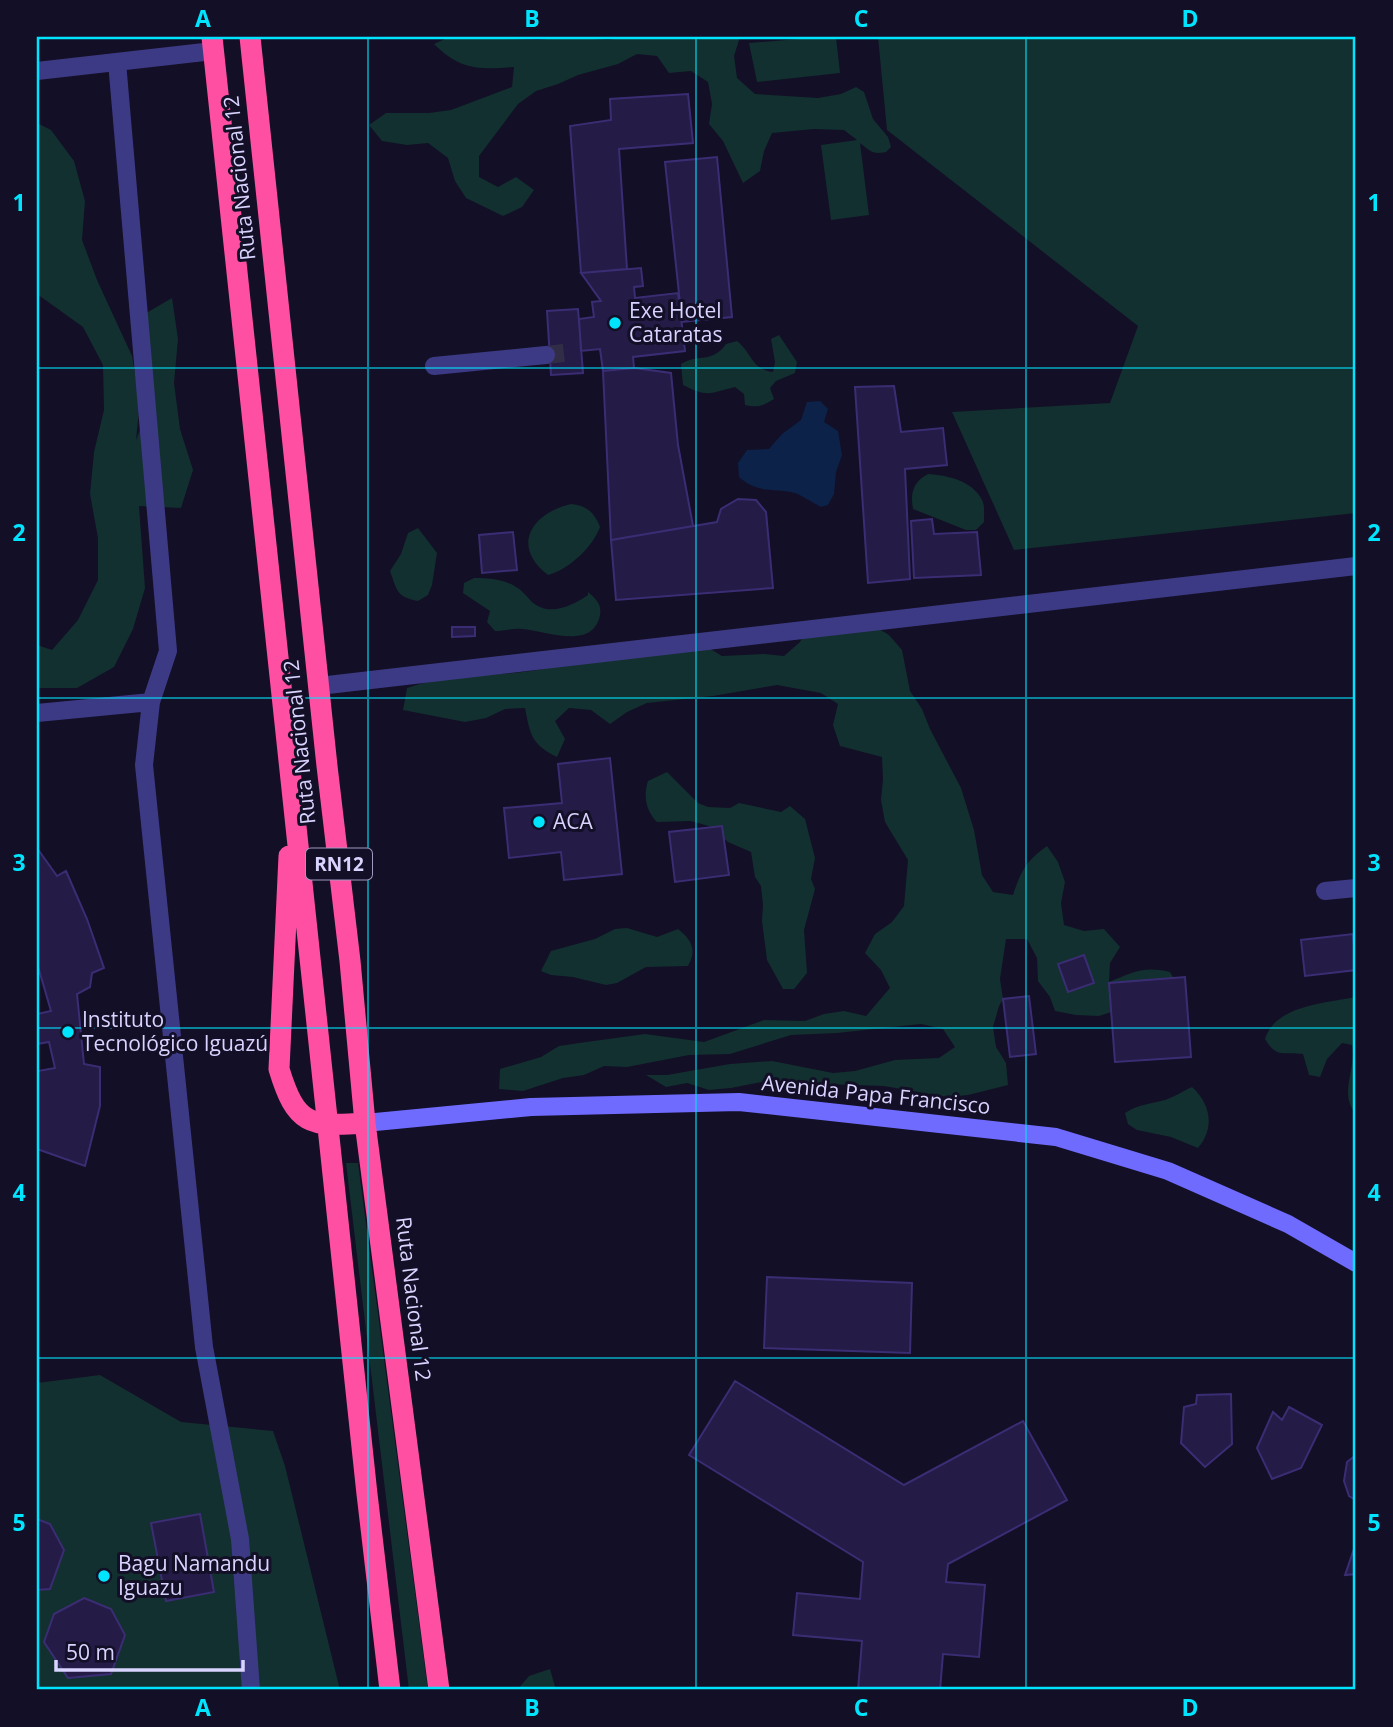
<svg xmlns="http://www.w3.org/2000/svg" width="1393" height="1727" viewBox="0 0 1393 1727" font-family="'Open Sans',sans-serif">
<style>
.green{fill:#12302f}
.water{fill:#0c2248}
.building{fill:#241b47;stroke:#3b2d73;stroke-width:2}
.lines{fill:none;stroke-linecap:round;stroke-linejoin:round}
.street-tunnel{stroke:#312d47;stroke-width:18;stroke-dasharray:18 9;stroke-linecap:butt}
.street{stroke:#3d3a85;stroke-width:18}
.secondary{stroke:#6f6bff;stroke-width:18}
.highway{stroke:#ff4fa3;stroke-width:21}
.grid{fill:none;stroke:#00e5ff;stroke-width:2;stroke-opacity:0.55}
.poi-dot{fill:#00e5ff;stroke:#130f26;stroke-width:2.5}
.labels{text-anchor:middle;stroke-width:6;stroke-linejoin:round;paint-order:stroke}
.shield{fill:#130f26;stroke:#9e99be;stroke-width:2}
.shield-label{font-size:19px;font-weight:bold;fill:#d9d4ff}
.street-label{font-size:21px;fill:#d9d4ff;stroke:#130f26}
.poi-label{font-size:21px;fill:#d9d4ff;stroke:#130f26;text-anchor:start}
.neatline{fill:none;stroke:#00e5ff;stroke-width:2.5}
.grid-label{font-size:23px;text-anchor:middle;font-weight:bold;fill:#00e5ff}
</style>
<rect width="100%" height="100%" fill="#130f26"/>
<path class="green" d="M449,37l90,3 26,-3 43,3 21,-3 41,2 10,-2h60l-6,19 3,22 18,16 63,4 23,-4 15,-7 8,5 9,27 15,18 3,10 -5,5c-14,3 -17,-2 -26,-9l9,72 -38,5 -10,-75 36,-5 -13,-10 -30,-1 -42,4 -8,18 -4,20 -17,12 -20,-42 -14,-17 3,-20 -4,-22 -17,-11 -22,2 -12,-17 -20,-2 -19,10 -40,11 -20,9 -22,7 -18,13 -39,52v21l19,10 18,-10 18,13 -12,17 -19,9 -37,-18 -11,-17 -7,-23 -20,-15 -21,2 -25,-4 -13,-16 17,-12h43l22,-3 61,-23 2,-20c-35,3 -54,3 -80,-23z
M823,37h13l4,36 -83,9 -8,-39z
M878,37h478v476l-342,37 -62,-138 158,-9 28,-77 -251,-196z
M37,123l14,7 23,31 11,40 -3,39 15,40 35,76 8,45 -4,39 14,-35 -14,-86 36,-21 6,41 -4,44 6,46 13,41 -12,38 -42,-2 6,82 -12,41 -19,38 -37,21h-40v-43l15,5 26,-30 20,-40v-42l-8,-44 4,-42 10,-42 -1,-45 -20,-38 -46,-33z
M779,335l18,27 -2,11 -19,8 -6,7 4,11c-11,7 -17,9 -29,6l-1,-11 -9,-7c-25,6 -27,11 -52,-2l-2,-21c18,-11 31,0 45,-20l11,-3c16,13 14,28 36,31l2,-10 -4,-23z
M928,474c19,1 45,7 54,26 3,5 2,15 2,22l-8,8h-10l-53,-21c-3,-16 0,-27 15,-35z
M571,504c15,1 24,9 29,23 -7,20 -32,43 -52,48 -38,-29 -16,-62 23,-71z
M418,528l19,25 -5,32 -4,10 -10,6c-22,-4 -21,-11 -28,-30l11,-17 7,-21z
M474,578c14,0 30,1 42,9 7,4 11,10 16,15 17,15 40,4 56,-7v-3c8,7 14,12 12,23 -7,36 -54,16 -78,14 -9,-1 -18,2 -27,2l-8,-9 3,-11 -27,-18 1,-10z
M810,624h61l18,11 13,15 8,41 12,18 8,20 31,59 13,42 8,45 11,17 20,3c8,-24 13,-34 34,-49l11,16 7,20 -4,21 3,22 20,6 20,-2 16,18 -10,16 -1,19c25,-10 34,-16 61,-10l10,18 -81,26 -23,-1 -21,-4 -5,-14 -12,-16 -1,-23 -10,-19h-21l-6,40 3,20 -4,7 -6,21 3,20 10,16 2,22 -40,10 -21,2 -63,-11 -90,-3 -23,-3 -40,8 -22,2 -22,-7 -21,4 -20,-12h21l63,-11 42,-3 61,12 22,-2 40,-11 44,-2 16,-11 -12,-18 -22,-5 -84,9 -46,2 -61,19 -41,1 -62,12 -23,-1 -20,9 -21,3 -40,13 -24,-2 1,-20 41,-12 18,-11 20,-3 66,-9 59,8 60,-22 41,1 19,-7 20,-3 22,5 24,-28 -9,-18 -16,-17 10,-19 17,-12 12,-16 4,-46 -23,-38 -4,-22 2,-21 -1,-22 -42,-11 -7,-21 5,-21 -17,-11 -44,-8 -64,11 -66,7 -20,9 -17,12 -19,-14 -22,-2 -14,13 10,18 -8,18c-25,-12 -27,-22 -32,-49l-20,1 -19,9 -21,4 -62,-12 4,-22c49,-18 101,-9 150,-22l147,-21 18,11 42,-2 20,2 16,-14z
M667,772l31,31 10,4 22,1 9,-5 42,9 9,-6 15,13 10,39 -4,21 4,10 -11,41 3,43 -13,16h-11l-16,-29 -5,-39 1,-16 -2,-19 -6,-9 -4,-25 -23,-10 -16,-15 -21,-6 -34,1c-11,-11 -14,-26 -9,-41z
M627,928l30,9 21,-8c14,11 19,21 10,37l-42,1 -29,16 -11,2 -33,-8 -22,-2 -10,-4 10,-20 44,-12 20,-10z
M1356,997v117c-18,-20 1,-46 -4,-69l-10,-2 -15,16 -7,18 -11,-2 -6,-21c-20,-3 -26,5 -38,-15 10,-34 62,-36 91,-42z
M1192,1087c19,17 23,41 6,61l-27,-11 -34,-7 -9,-6 -3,-11c14,-9 25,-9 40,-13 9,-3 18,-9 27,-13z
M346,1163h12l70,527h-19z
M100,1375l81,47 92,9 12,35 55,224h-303v-307z
M550,1669l6,21h-39l12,-14z"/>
<path class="water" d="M820,401l8,8 -4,13 14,9 4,24 -6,17 -2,22 -6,11 -7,2c-8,-4 -18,-11 -26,-14 -22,-5 -37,1 -56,-16l-1,-14 9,-13 22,-1 13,-15 19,-14 6,-18z"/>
<path class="building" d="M688,94l5,49 -74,6 8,120 -46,4 -11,-147 41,-6 -1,-21z
M717,157l15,160 -50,5 -17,-160z
M641,268l2,18 -9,1 1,11 43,-5 7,58 -52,6 1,11 -31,3 -3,-22 -19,2 -2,-32 15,-2 -2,-15 9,-1 -20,-28z
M578,309l5,64 -32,2 -4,-64z
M634,368l37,5 7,72 15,81 -82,14 -8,-169z
M894,386l7,46 42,-4 4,37 -42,4 5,110 -42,4 -13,-196z
M738,499l18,1 10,12 7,76 -157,12 -5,-60 106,-18 4,-13z
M932,519l2,15 43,-2 4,43 -67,3 -3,-57z
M513,532l4,38 -35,3 -3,-38z
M452,627h23v9l-23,1z
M610,758l12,116 -58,6 -3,-28 -52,6 -5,-50 58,-5 -4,-39z
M722,826l7,49 -54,7 -6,-50z
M37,848l20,28 9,-5 21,48 17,49 -12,5 -2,14 -13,7 7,70 16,3v39l-15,60 -48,-17 1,-78 17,-3 -6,-26 -12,2v-30l14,-3 -14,-48z
M1353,934l3,36 -51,6 -4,-36z
M1084,955l10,28 -26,9 -10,-28z
M1185,977l6,80 -76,5 -6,-79z
M1029,996l7,58 -26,3 -7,-58z
M767,1277l145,6 -2,70 -146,-5z
M735,1381l169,104 119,-64 44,79 -119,64 -2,18 39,3 -6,72 -36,-3 -3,36h-82l4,-49 -69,-6 4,-42 63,6 3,-37 -174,-107z
M1231,1394l1,50 -27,23 -24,-24 3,-36 12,-3 1,-9z
M1289,1407l33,18 -21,43 -29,11 -15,-31 16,-36 9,8z
M1356,1455v45l-7,-4 -5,-15 3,-19z
M200,1514l14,78 -48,9 -15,-78z
M37,1519l13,5 14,26 -14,39 -13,1z
M1356,1544v30l-11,1 10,-29z
M84,1598l27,11 14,26 -14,39 -43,4 -24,-36 10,-28z"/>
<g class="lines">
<path class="street-tunnel" d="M546,355l26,-3"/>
<path class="street" d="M117,62l51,589 -17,51 -7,63 60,582 36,192 11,151
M37,71l176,-20
M434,366l112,-11
M319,686l1037,-120
M37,713l114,-11
M1325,891l31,-3"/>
<path class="secondary" d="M365,1123l166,-16 208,-5 317,35 112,34 120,53 68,39"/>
<path class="highway" d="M212,37l155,1457 23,196
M250,37l77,729 23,195 15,162 74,567
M289,856l-10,213c17,56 30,58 86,54"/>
</g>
<path class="grid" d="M368,37v1653M696,37v1653M1026,37v1653M37,368h1319M37,698h1319M37,1028h1319M37,1358h1319"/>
<g class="poi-dot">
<circle cx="615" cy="323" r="7"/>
<circle cx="539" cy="822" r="7"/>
<circle cx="68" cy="1032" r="7"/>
<circle cx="104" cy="1576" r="7"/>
</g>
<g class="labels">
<rect class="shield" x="306" y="848.5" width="66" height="31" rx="5"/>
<g class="shield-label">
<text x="339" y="871">RN12</text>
</g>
<g class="street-label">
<text transform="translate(240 178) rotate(-96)" y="7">Ruta Nacional 12</text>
<text transform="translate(300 742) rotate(-96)" y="7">Ruta Nacional 12</text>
<text transform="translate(876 1095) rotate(6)" y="7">Avenida Papa Francisco</text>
<text transform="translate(413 1299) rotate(83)" y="7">Ruta Nacional 12</text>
</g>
<g class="poi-label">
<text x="629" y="318">Exe Hotel<tspan x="629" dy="24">Cataratas</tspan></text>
<text x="553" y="829">ACA</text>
<text x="82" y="1027">Instituto<tspan x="82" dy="24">Tecnológico Iguazú</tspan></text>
<text x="118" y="1571">Bagu Namandu<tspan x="118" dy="24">Iguazu</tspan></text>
</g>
</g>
<rect width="1393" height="1727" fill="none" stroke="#130f26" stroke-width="77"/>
<path d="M56 1660v10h187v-10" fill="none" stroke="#d9d4ff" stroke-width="3.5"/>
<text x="66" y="1660" font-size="21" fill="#d9d4ff" stroke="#130f26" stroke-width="5" paint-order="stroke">50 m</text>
<rect x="38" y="38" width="1316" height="1650" class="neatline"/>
<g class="grid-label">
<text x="203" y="27">A</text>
<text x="532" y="27">B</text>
<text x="861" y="27">C</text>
<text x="1190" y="27">D</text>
<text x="19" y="211">1</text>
<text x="1374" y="211">1</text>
<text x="19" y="541">2</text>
<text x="1374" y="541">2</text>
<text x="19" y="871">3</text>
<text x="1374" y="871">3</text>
<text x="19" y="1201">4</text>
<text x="1374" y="1201">4</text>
<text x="19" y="1531">5</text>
<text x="1374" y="1531">5</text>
<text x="203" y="1716">A</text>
<text x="532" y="1716">B</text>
<text x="861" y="1716">C</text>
<text x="1190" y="1716">D</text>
</g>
</svg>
